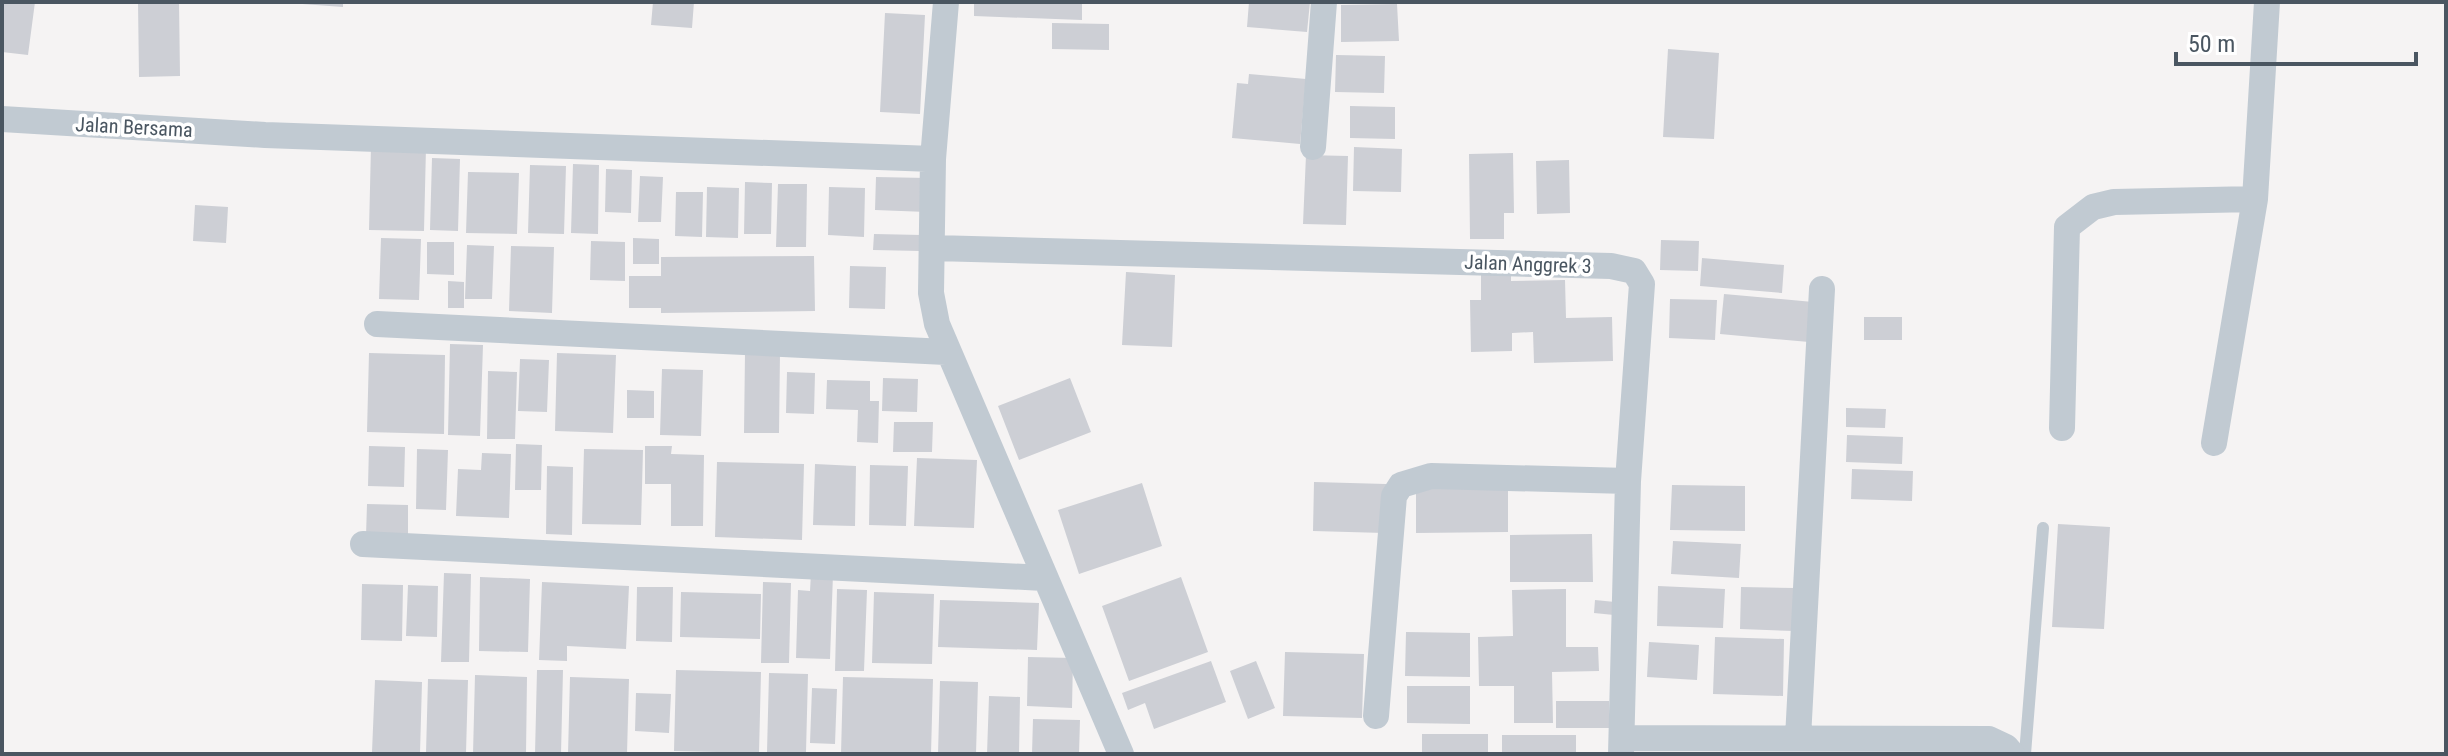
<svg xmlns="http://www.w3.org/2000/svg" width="2448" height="756" viewBox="0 0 2448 756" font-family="'Roboto Condensed',sans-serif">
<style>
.building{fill:#cdcfd5}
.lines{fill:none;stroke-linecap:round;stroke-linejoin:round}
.lane{stroke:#c1cad2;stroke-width:12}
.street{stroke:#c1cad2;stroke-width:26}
.labels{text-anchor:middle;stroke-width:7;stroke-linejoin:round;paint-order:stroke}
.street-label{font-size:20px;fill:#4a5661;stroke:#fff}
</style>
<rect width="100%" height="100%" fill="#f5f3f3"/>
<path class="building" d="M2,2h33l-7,53 -26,-3z
M138,2h41l1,74 -41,1z
M275,2h68v5z
M653,2h41l-2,26 -41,-3z
M974,2h108v18l-108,-4z
M1249,2h61l-3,30 -60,-5z
M1397,4l2,37 -58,1v-37z
M885,13l40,2 -5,99 -40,-2z
M1052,23l57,1v26l-57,-1z
M1668,49l51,4 -5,86 -51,-2z
M1336,55l49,1 -1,37 -49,-1z
M1249,74l57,5 -6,65 -68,-6 5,-55 11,1z
M1350,106l45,1v32l-45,-1z
M371,146l55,1 -2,84 -55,-1z
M1354,147l48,2 -1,43 -48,-1z
M1513,153l1,60h-10v26h-34l-1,-85z
M1306,155l42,1 -2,69 -43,-1z
M432,158l28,1 -2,72 -28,-1z
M1569,160l1,53 -33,1 -1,-53z
M573,164l26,1 -1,69 -27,-1z
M530,165l36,1 -2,68 -36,-1z
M606,169l26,1 -1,43 -26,-1z
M468,172l51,1 -2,61 -51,-1z
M640,176l23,1 -2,45h-23z
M876,177l51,1v34l-52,-2z
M745,182l27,1 -1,51h-27z
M778,184h29l-1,63h-30z
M707,187l32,1 -1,50 -32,-1z
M829,187l36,1 -1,49 -36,-2z
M676,192h27l-1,45 -27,-1z
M195,205l33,2 -2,36 -33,-2z
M874,234l48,1 -1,16 -48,-1z
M381,238l40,1 -2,61 -40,-1z
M633,238l26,1v25h-26z
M1661,240l38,1 -1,30 -38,-1z
M591,241l34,1v39l-35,-1z
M427,242h27v33l-27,-1z
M467,245l27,1 -2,53h-27z
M511,246l43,1 -2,66 -43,-2z
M814,256l1,55 -154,2v-5h-32v-32h32v-19z
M1702,258l82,7 -2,28 -82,-7z
M850,266l36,1 -1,42 -36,-1z
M1126,272l49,3 -3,72 -50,-2z
M1511,273v8l54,-1 1,38 46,-1 1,44 -79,2 -1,-31 -21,1v18l-41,1 -1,-52h11v-26z
M448,281l16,1v26h-16z
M1724,294l89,8 -4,40 -89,-8z
M1670,299l47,1 -2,40 -46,-2z
M1864,317h38v23h-38z
M450,344l33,1 -3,91 -32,-1z
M369,353l76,2 -1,79 -77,-2z
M557,353l59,2 -3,78 -58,-2z
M745,353h35l-1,80h-35z
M520,359l29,1 -2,52 -29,-1z
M662,369l41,1 -2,66 -41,-1z
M488,371l29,1 -2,67h-28z
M787,372l28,1 -1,41 -28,-1z
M883,378l35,1 -1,33 -35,-1z
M1070,378l21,54 -72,28 -21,-54z
M827,380l43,1v20h9l-1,42 -21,-1 1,-32 -32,-1z
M627,390l27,1v27h-27z
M1846,408l40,1 -1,19 -39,-1z
M894,422h39l-1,30h-39z
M1847,435l56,2 -1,27 -56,-2z
M516,444l26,1 -1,45h-26z
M369,446l36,1 -1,40 -36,-1z
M645,446h27l-1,8 33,1 -1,71h-32v-42h-26z
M417,449l31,1 -2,60 -30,-1z
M584,449l59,1 -2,75 -59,-1z
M482,453l29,1 -2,64 -53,-2 2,-47 23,1z
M917,458l60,2 -3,68 -60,-2z
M717,462l87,2 -2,76 -87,-3z
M815,464l41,2 -1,60 -42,-1z
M870,465l38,1 -2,60 -37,-1z
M547,466l26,1 -1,68 -26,-1z
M1852,469l61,2 -1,30 -61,-2z
M1314,482l72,2 -2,49 -71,-2z
M1142,483l20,63 -83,28 -21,-64z
M1672,485l73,1v45l-75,-1z
M1508,486v46l-92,1v-46z
M367,504l41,1v32l-42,-1z
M2058,524l52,3 -6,102 -52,-2z
M1592,534l1,48h-83v-47z
M1673,541l68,3 -2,34 -68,-4z
M444,573l27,1 -2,88h-28z
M811,573l22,1 -3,85 -34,-1 2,-68 12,1z
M480,577l50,2 -2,73 -49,-1z
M1181,577l27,75 -79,29 -27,-75z
M542,582l87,4 -3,63 -59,-3v15l-28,-1z
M763,582l28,1 -2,80h-28z
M362,584l41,1 -1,56 -41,-1z
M408,585l30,1 -1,51 -31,-1z
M1658,586l67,3 -2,39 -66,-2z
M637,587h36l-1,55 -36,-1z
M1741,587l54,1 -1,43 -54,-2z
M837,589l30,1 -3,81h-29z
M1566,589v58h32l1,24 -47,1 1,51h-39v-37h-35l-1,-49 35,-1 -1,-46z
M681,592l80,2 -1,45 -80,-2z
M874,592l60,2 -2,70 -60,-1z
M940,600l99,3 -2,47 -99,-3z
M1595,600l20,2 -1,13 -20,-2z
M1406,632l64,1v44l-65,-1z
M1715,637l69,2 -1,57 -70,-2z
M1649,642l50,3 -2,35 -50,-3z
M1285,652l79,2 -2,64 -79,-2z
M1028,657l45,1 -1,50 -45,-2z
M1211,661l15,41 -72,27 -9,-26 -17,7 -6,-17z
M1256,661l19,47 -27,11 -18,-48z
M537,670h26l-2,84h-26z
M676,670l85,2 -2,81 -85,-2z
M769,673l39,1 -2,78h-39z
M475,675l52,2 -1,77h-53z
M570,677l59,2 -2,75h-59z
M843,677l90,2 -2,75h-90z
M428,679l40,1 -2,73h-40z
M375,680l47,2 -2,71 -48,-1z
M940,681l38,1 -2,72h-38z
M1407,686h63v38l-63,-1z
M812,688l25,1 -2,55 -25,-1z
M636,693l35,1 -2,39 -34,-2z
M989,696l31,1 -1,57h-32z
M1556,701h53v27h-53z
M1033,719l47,1 -1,34h-47z
M1422,734h66v20h-66z
M1502,735h74v19h-74z"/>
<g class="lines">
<path class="lane" d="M2025,754l18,-226"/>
<path class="street" d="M946,2l-13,157 -2,134 6,31 184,430
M2,119l263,16 668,24
M1313,147l11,-145
M934,248l677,18 23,5 8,13 -14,197 -7,273
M377,324l569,28
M2062,428l5,-201 26,-20 21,-5 141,-3
M2214,443l41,-244 12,-197
M363,544l681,34
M1376,716l18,-220 7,-11 30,-9 197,5
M1622,738l367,1 17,8 6,7
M1798,738l24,-449"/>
</g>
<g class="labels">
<g class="street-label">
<text transform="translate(134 127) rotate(3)" y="7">Jalan Bersama</text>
<text transform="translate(1528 264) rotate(2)" y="7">Jalan Anggrek 3</text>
</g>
</g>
<rect width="2448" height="756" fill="none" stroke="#4a5661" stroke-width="8"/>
<path d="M2176 52v12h240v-12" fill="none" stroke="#4a5661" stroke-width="4"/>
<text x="2188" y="52" font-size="24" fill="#4a5661" stroke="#ffffff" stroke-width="6" paint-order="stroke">50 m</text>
</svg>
